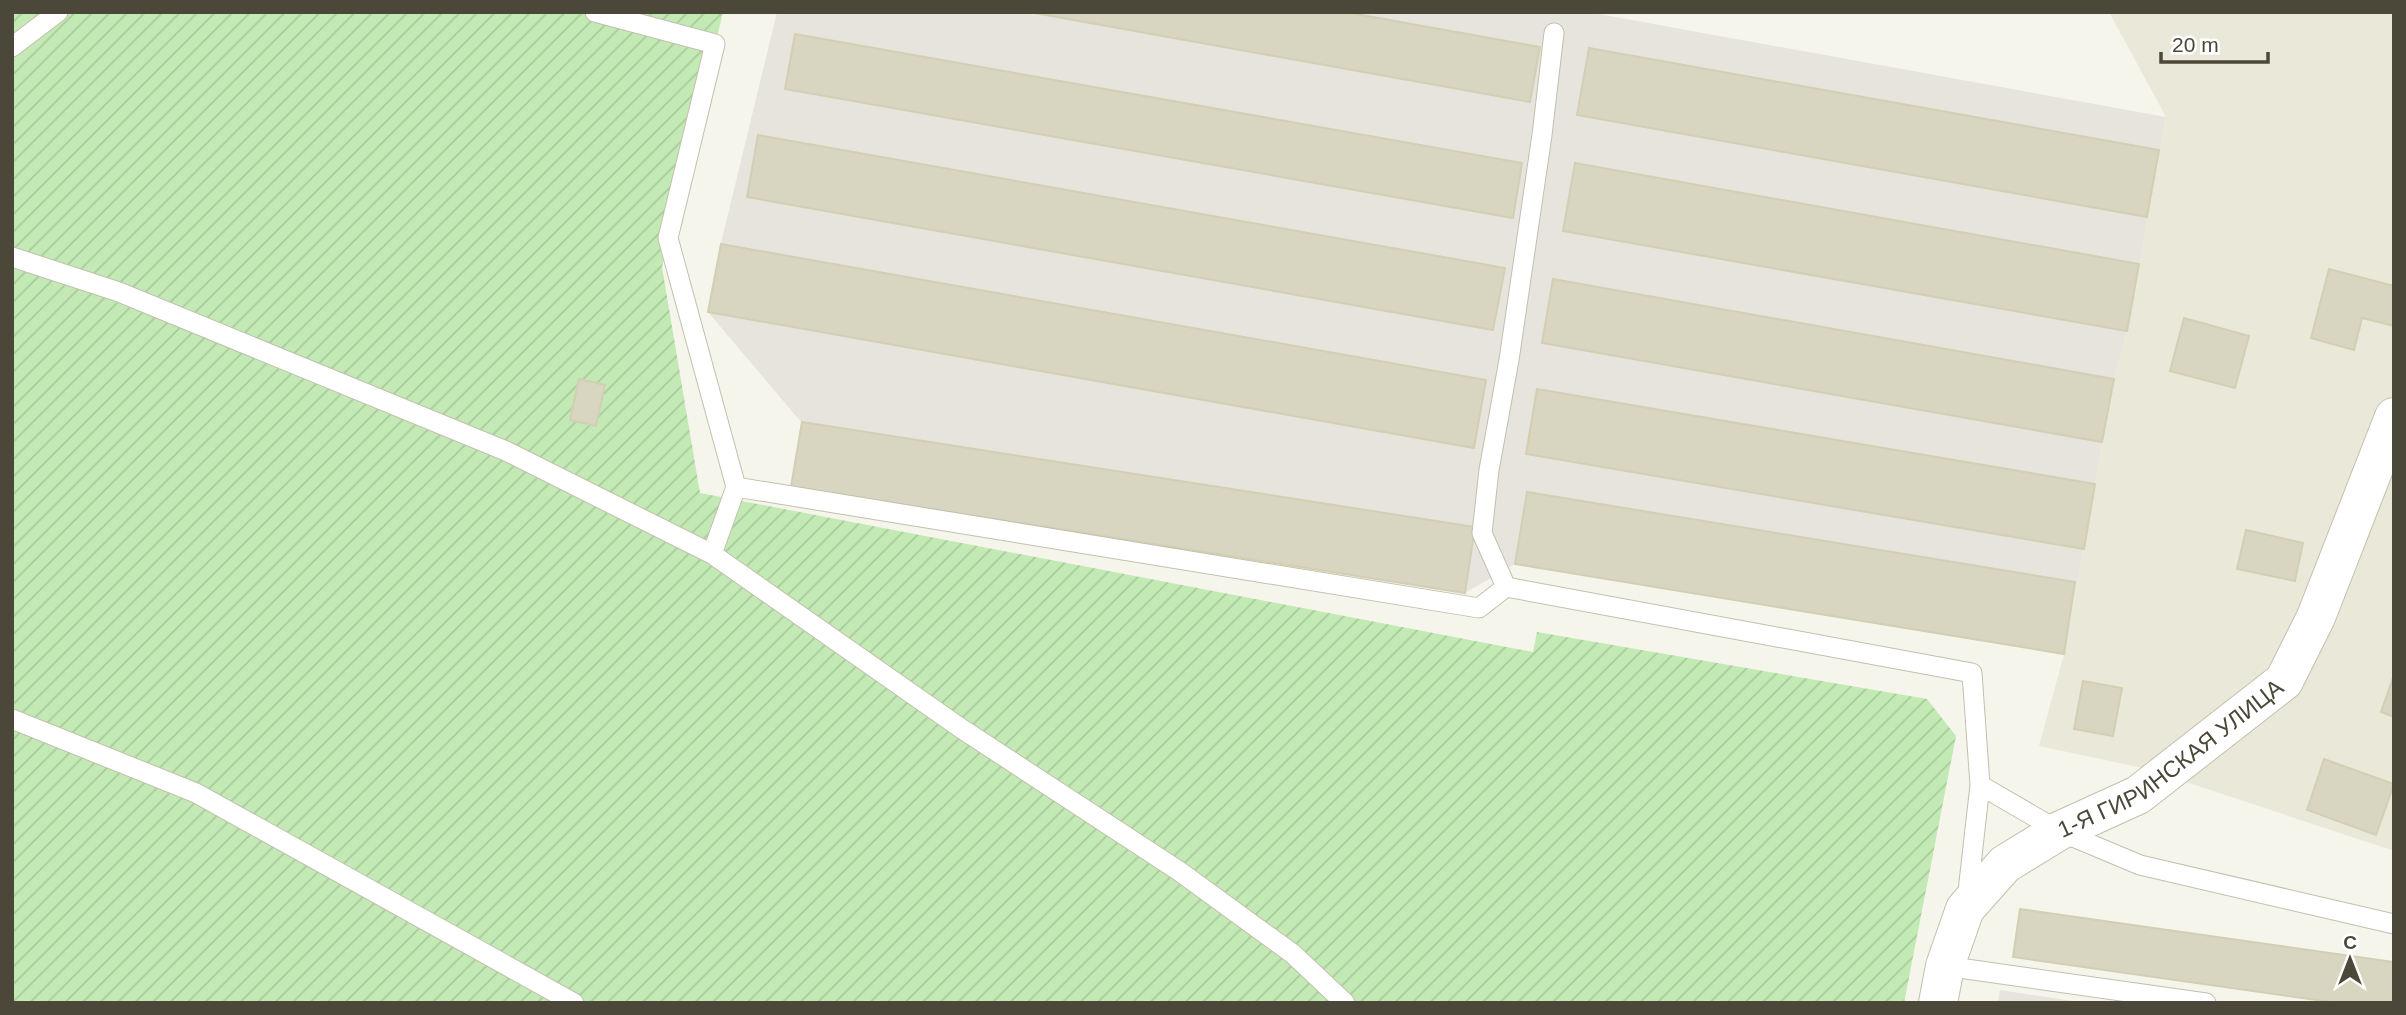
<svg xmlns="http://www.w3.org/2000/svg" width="2406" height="1015" viewBox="0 0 2406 1015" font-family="Helvetica,sans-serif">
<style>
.residential{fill:#eae9d9}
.industrial{fill:#e6e4dd}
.garden{fill:url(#garden-furrows)}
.building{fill:#d8d5c0;stroke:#d3cfb3;stroke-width:2}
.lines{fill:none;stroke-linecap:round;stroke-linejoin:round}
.lane-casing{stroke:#c2c0ad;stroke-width:21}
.street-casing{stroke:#c2c0ad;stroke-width:40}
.lane{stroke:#fff;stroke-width:19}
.street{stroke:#fff;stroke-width:38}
.labels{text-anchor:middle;stroke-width:5;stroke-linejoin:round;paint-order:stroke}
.street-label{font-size:23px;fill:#4b4839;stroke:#fff}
</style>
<defs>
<pattern id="garden-furrows" width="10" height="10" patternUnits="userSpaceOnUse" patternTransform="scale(1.75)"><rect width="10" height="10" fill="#c3eab4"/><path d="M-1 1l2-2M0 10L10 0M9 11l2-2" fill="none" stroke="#a9ca9c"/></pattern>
</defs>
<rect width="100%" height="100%" fill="#f6f5eb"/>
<path class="residential" d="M2109,12h285v839l-247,-82 -108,-23 25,-92 50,-275 13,-48 39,-214z"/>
<path class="industrial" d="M777,12h811l578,105 -39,214 -13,48 -50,275 -549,-90 -50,29 -674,-106 10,-65 -93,-110 13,-69z
M2000,990l86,13h-88z"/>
<path class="garden" d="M12,12h711l-61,255 38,226 833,159 4,-20 390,67 29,37 -52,267h-1892z"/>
<path class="building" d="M1029,12h316l195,35 -10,55z
M795,34l727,129 -9,55 -728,-129z
M1589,48l570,102 -12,67 -570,-102z
M758,135l747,133 -12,62 -746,-133z
M1575,163l564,101 -12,67 -564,-100z
M721,244l765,136 -12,68 -766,-136z
M2329,269l65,17v40l-32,-8 -8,32 -43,-12z
M1553,279l561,100 -12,63 -560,-99z
M2184,318l65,18 -14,52 -65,-17z
M579,379l26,6 -9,41 -26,-6z
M1537,389l558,95 -11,65 -558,-95z
M802,422l673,105 -10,66 -674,-106z
M1527,492l548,90 -11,72 -549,-90z
M2246,530l57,13 -8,38 -58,-12z
M2394,675v42l-13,-5z
M2083,681l39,7 -9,48 -39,-7z
M2324,759l70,25 -18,51 -69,-25z
M2020,909l374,53v41h-56l-325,-46z"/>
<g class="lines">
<g class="lane-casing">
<path id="lane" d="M595,12l120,32 -47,194 68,249 -24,67
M1554,33l-12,102 -33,225 -20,110 -7,63 24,54 466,86 8,112 -13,115
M12,47l46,-35
M12,257l107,35 387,159 206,103 250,175 217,142 114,83 52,49
M736,487l743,121 27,-21
M12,719l184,74 378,210
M1980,785l79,46 81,34 254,59
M1945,966l261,37"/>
</g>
<g class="street-casing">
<g id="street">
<path id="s1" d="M1938,1003l7,-37 20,-57 40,-45 54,-33 79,-36 146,-114 32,-64 78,-200"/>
</g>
</g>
<use href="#lane" class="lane"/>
<use href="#street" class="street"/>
</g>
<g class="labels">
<g class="street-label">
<text dy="8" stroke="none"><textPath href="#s1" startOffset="355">1-Я ГИРИНСКАЯ УЛИЦА</textPath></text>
</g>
</g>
<rect width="2406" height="1015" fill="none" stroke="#4b4839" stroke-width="28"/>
<g transform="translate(2350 959)" stroke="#ffffff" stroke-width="5" paint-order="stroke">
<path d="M0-5L12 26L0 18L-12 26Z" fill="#4b4839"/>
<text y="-10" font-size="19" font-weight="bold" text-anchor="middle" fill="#4b4839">С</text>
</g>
<path d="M2161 52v10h107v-10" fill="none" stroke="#4b4839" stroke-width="3.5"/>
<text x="2172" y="52" font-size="21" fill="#4b4839" stroke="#ffffff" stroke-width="5" paint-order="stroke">20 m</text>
</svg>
